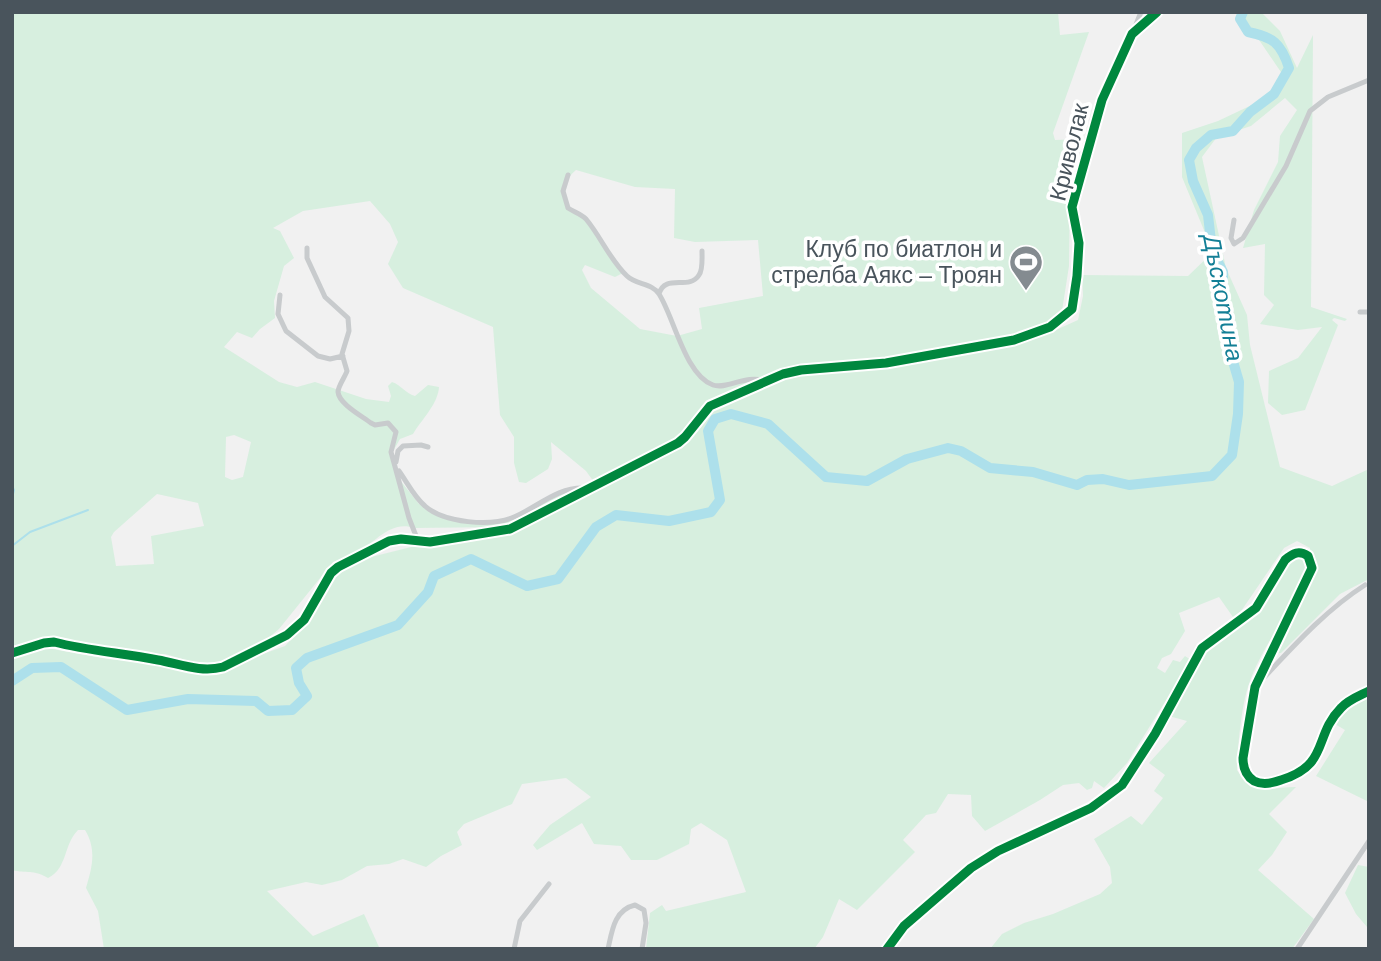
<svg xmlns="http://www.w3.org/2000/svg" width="1381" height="961" viewBox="0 0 1381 961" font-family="Helvetica,sans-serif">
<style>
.green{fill:#d7efdf;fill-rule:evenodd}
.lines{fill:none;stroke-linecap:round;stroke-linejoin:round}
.stream{stroke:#ade0eb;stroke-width:2}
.river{stroke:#ade0eb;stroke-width:10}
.street{stroke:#c8cbcd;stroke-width:5}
.cycleway-casing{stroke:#fff;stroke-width:13}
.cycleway{stroke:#00873e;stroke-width:9}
.labels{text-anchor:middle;stroke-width:7;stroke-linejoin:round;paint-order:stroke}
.street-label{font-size:23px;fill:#49545c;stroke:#fff}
.poi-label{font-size:23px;fill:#49545c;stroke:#fff;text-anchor:end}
.water-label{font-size:24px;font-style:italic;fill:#137f96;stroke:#fff}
</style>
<rect width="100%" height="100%" fill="#f1f1f1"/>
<path class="green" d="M12,12h1046l2,23 29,-3 -36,101 2,7 26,-1 -5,31 -6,20 -1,76 -7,45 -18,16 -117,28 -77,11 -53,2 -27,8 -64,30 -28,30 -84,46 -8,-11 -35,-29 1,17 -4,10 -22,14 -7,-1 -5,-19v-26l-14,-22 -7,-88 -90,-39 -15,-24 10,-22 -8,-18 -20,-23 -67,10 -30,17 7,3 14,27 -10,8 -10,35 1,17 -15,11 -8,9 -15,-6 -13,15 55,35 18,5 18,-5 51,17 23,3 2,-6 -3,-10 4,-4c9,3 13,11 23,14l13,-11 11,2c-1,17 -17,32 -26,47l-13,5 -8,14 3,21 24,30 40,17 50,-1 51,-26 13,-3 -55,31 -16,5 -88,1c-26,-9 -44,21 -65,30 -6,3 -10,1 -16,4l-54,67 -18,15 -41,18 -20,2 -35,-10 -39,1 -67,-14h-19l-28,7zM576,170l59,17 40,2 -1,49 21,4 63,-2 5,56 -64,12 3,21 -25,7 -37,-7 -49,-41 -9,-18 3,-5 30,12 8,-4 -39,-55 -16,-8c-3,-15 -6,-29 8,-40zM234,435l17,7 -8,35 -11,3 -7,-3 1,-40zM157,494l41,9 6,23 -53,10 3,28 -38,2 -5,-29 3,-5z
M1240,12h21l19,19 17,37 16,-33 -2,272 36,12 -2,2 -11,-3 -2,2 6,5 -33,85 -23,5 -14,-12 1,-32 29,-13 24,-31 -24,3 -38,-6 14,-19 -10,-10 1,-51 -22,4 11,-38 24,-48 2,-26 17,-26 -12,-12 -34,28 -34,11 -15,20 24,111 21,47 3,30 30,122 52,19 37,-17v110l-29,15 -59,59 -11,1 41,-83 -1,-23 -13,-7 -13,7 -49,72 -16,-23 -40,16 6,18 -14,23 -9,4 -5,10 8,5 8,-13 7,2 5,-6 6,4 -64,103 -23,25 -10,-7 -2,7 -5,2 -8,-7 -16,2 -23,15 -55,31 -13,-15 -1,-21 -23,-1 -12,19 -10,2 -23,25 12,12 -58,58 -18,-11 -16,38 -9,12h-168l4,-36 12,-8 4,6 80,-19 -19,-52 -26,-17 -10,6 -2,15 -32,16h-26l-10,-14 -27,-2 -12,-21 -45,27 -4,-5 17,-20 41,-28 -25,-19 -44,6 -10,20 -48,20 -7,8 5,13 -21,11 -15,11 -23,-8 -14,5 -22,2 -25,14 -20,5 -16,-3 -39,9 46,45 51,-22 15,33 -4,2h-271l-6,-38 -12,-23c6,-21 11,-38 -1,-58h-7c-15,15 -10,38 -30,48 -15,-9 -21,-4 -36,-8v-209l5,-6 30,-7 61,11 68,6 14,6 18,2 14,-4 63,-23 12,-13 26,-42 22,-23 18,-9 52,-13 83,-9 18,-7 70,-39 62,-27 28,-15 13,-9 21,-31 54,-25 50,-12 38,-1 65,-9 121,-24 40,-18 5,-24 -1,-21 106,1 25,-24 -31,-75v-44l36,-12 38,-18 29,-25z
M1301,555l7,8c-10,41 -46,81 -59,121 -8,23 -11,61 -12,86 18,28 30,17 59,17l-27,27 18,18 -15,23 -14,15 56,49 -22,30h-302l12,-15 22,-11 29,-9 47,-20 12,-11 -2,-16 -16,-28 37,-23 11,9 21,-27 -9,-7 11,-16 -16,-12 38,-42 -22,-6 29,-52 16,-20 36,-24 15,-13 29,-48z
M1369,698v104l-53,-26 29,-46 -10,-6 15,-16z
M1358,865l11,2v75l-2,-15 -11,-13 -11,-21z"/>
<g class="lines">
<path class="stream" d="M12,486l2,4 -2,8
M12,546l18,-14 58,-22"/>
<path class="river" d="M12,681l20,-13 29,-1 66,43 61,-11 68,2 12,10 24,-1 15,-14 -8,-13 -3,-15 11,-10 91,-33 30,-33 6,-16 37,-17 56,27 31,-7 38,-52 20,-12 53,6 42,-9 9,-12 -12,-69 7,-12 16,-5 37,10 58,53 41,4 40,-22 41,-11 13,3 29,17 43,4 44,13 10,-5 16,-1 26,6 83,-9 20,-21 6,-41 1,-32 -9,-31 -7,-47v-32l-11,-22 -4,-35 -15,-34 -4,-21 7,-12 15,-13 22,-4 17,-19 24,-18 15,-26c-8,-25 -16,-31 -41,-36l-8,-13 3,-7"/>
<path class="street" d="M1133,32l8,-20
M568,175l-5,16 5,17c6,4 13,6 18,11 15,18 24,41 41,57 9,9 25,7 32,18 15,23 26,81 54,91 14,5 32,-11 53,-4
M1234,220l-3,18 3,6 9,-6 43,-72 24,-55 18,-14 41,-17
M307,248v10l18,39 23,21 1,13 -7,23 5,17c-2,6 -9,15 -9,21 1,12 24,24 33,31l4,2 13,-2 8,9 -5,20 18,66 9,23
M659,294c6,-21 30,-3 40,-19 4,-5 3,-17 3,-24
M280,295l-2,19 8,17 32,25 12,3 13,-3
M1360,312h9
M396,462l2,-11 5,-5 18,-1 7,2
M399,471c8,11 15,26 26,35 19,17 66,21 89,11 24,-10 43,-30 70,-29
M12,653l32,-10 10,-1c35,9 69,11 104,18 22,4 43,13 65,7l64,-32 17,-15 27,-47 7,-6 51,-26 12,-2 29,3 80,-13 168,-86 7,-6 25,-31 73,-32 18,-4 85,-7 128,-23 36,-13 22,-18 5,-33 2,-33 -7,-36 30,-107 30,-66 25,-22
M1257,685c33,-35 67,-74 108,-100
M514,949l6,-28 29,-37
M608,949c4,-18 6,-39 27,-44l9,5 2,13 -4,26
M887,949l17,-23 67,-58 27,-17 93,-43 31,-23 33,-51 47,-86 54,-40 29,-48c8,-7 14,-10 23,-4l4,12 -57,119 -12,71c0,9 3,18 11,23 8,4 19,2 27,-1 49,-15 32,-44 60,-72 7,-8 18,-12 28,-17
M1297,949l72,-108"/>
<g class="cycleway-casing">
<path id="cycleway" d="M12,653l32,-10 10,-1c35,9 69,11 104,18 22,4 43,13 65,7l64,-32 17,-15 27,-47 7,-6 51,-26 12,-2 29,3 80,-13 168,-86 7,-6 25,-31 73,-32 18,-4 85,-7 128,-23 36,-13 22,-18 5,-33 2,-33 -7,-36 30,-107 30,-66 25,-22
M887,949l17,-23 67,-58 27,-17 93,-43 31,-23 33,-51 47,-86 54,-40 29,-48c8,-7 14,-10 23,-4l4,12 -57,119 -12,71c0,9 3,18 11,23 8,4 19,2 27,-1 49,-15 32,-44 60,-72 7,-8 18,-12 28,-17"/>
</g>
<use href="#cycleway" class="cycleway"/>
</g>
<defs>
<g id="stadium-pin" transform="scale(1.75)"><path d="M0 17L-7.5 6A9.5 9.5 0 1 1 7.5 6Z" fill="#848b90" stroke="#fff"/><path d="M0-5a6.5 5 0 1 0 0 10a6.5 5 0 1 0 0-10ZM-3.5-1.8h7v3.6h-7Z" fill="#fff"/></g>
</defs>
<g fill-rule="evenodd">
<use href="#stadium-pin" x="1026" y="262"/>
</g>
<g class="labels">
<g class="street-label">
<text transform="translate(1069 152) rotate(-76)" y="8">Криволак</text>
</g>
<g class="poi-label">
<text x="1002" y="257">Клуб по биатлон и<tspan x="1002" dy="26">стрелба Аякс – Троян</tspan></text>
</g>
<g class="water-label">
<text transform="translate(1223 298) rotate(79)" y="8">Дъскотина</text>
</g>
</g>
<rect width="1381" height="961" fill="none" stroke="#49545c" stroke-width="28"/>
</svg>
